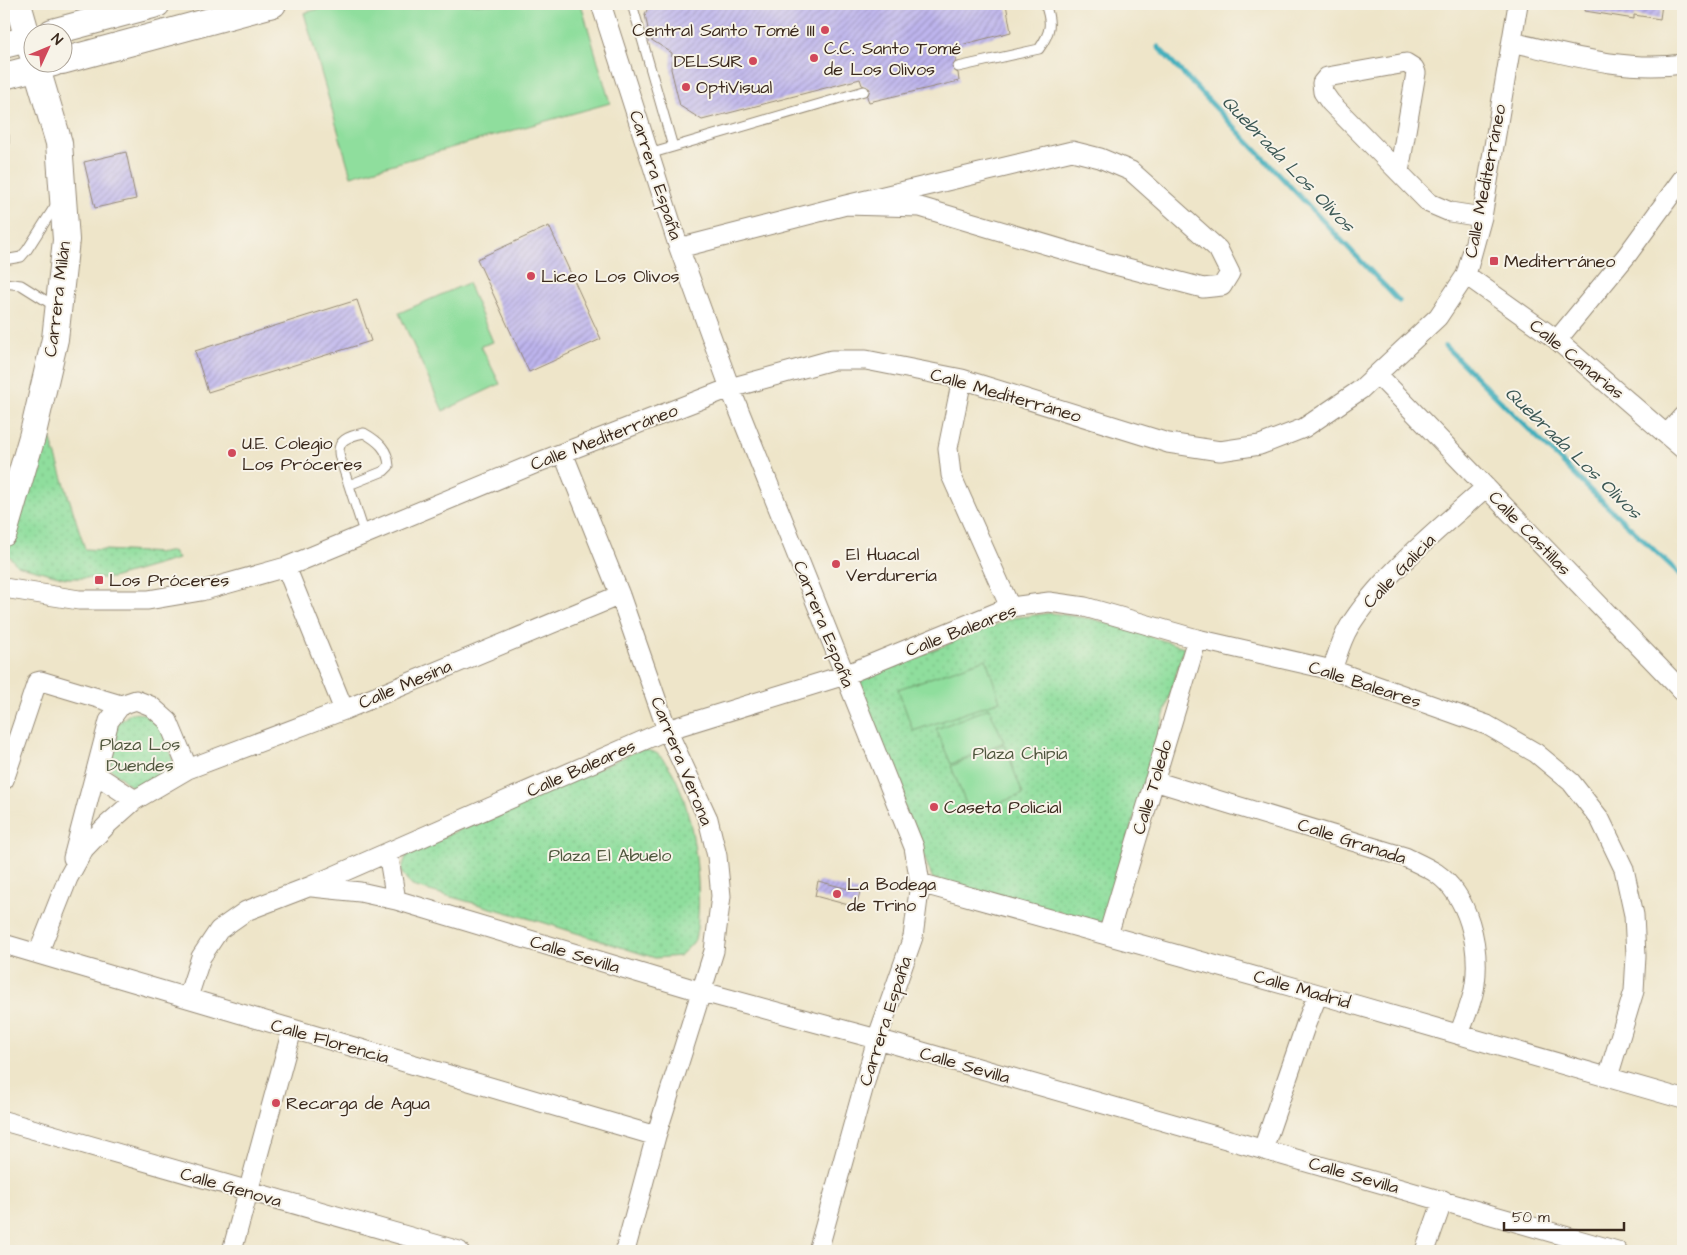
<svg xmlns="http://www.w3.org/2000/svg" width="1687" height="1255" viewBox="0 0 1687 1255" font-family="'Architects Daughter',sans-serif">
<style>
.grass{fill:url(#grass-dots);stroke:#65845e}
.pitch{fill:#8fde9d;stroke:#65845e}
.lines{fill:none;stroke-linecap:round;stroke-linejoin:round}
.stream{stroke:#3eadbb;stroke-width:5}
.building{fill:url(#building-hatch)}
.lane-casing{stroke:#948874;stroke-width:11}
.street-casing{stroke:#948874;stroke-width:21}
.secondary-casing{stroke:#948874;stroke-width:28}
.lane{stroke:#fff;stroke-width:9}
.street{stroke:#fff;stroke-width:19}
.secondary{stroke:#fff;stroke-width:26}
.poi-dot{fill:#d1495b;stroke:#f7f3e8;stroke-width:2}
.labels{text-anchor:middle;stroke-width:4;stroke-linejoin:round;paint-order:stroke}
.poi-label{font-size:18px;fill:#3b2a1e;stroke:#f7f3e8;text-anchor:start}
.street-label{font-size:18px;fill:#3b2a1e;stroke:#f7f3e8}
.park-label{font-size:18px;fill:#50573e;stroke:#f7f3e8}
.water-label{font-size:19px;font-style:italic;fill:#3c5855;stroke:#f7f3e8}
</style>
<defs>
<pattern id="grass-dots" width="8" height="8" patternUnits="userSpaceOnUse" patternTransform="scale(1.25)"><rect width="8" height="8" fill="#8fde9d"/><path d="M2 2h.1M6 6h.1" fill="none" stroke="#7cbf87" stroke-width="1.8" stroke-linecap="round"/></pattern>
<pattern id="building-hatch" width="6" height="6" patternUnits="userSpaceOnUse" patternTransform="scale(1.25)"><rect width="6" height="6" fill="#beb5ee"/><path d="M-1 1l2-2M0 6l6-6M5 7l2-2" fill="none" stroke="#9c93c0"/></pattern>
</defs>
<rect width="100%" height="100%" fill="#f7f3e8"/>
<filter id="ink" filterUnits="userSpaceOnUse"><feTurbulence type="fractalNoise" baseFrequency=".02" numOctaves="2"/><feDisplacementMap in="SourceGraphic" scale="10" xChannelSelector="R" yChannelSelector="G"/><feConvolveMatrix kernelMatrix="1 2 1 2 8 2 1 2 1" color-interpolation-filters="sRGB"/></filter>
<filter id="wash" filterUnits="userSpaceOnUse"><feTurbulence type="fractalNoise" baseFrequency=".0096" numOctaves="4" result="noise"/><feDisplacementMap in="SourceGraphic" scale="20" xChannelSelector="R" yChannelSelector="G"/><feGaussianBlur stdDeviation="1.12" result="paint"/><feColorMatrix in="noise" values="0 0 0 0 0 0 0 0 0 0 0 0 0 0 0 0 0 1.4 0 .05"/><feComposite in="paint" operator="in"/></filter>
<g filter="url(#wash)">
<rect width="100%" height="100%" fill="#eee5c9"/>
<path class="grass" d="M36,428l13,6 36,115 78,4 10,-2 5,8 -66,19h-46l-49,-13 -12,-13z
M1051,613l42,6 91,28 -81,276 -170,-44 -79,-197 159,-64z
M131,713l16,1 15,13 14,43 -39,21 -30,-25 9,-42z
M642,749c4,1 11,2 14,4 38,26 49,145 39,186 -2,6 -11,12 -15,17l-25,2 -110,-35 -133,-37 -11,-14 6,-19z"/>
<path class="pitch" d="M337,4h244l29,99 -259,73 -47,-163z
M468,283l25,59 -12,4 19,38 -57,27 -44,-98z
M986,659l14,42 -87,30 -15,-42z
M989,708l15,34 -53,22 -15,-35z
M1004,745l19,49 -53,20 -19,-48z"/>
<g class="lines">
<path class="stream" d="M1158,47l241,254
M1445,346l145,144 93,87"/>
</g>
<g id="blocks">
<path class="building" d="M650,4h356l5,28 -58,15 3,14 -4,7 6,5 1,8 -90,21 -2,-5 3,-8 -8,-4 -2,-6 -158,41 -22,-14 -9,-37 1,-16 -22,-14 -5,-25z
M1586,4h76l-2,15 -26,-4v4l-49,-8z
M126,152l10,47 -41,9 -11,-46z
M549,226l52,113 -72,33 -52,-113z
M357,300l14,41 -163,51 -13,-41z
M818,881l42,11 -4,15 -41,-11z"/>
</g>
</g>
<g filter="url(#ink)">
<use href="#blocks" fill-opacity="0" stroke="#948874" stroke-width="1"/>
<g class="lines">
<g class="lane-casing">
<path id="lane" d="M632,4l41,143 -24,7
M958,67l81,-18c12,-17 13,-26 6,-45
M4,136v25
M673,147l191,-56
M4,260l17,-3 6,-7 30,-47
M4,283l17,2 35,22
M349,485l35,-14 5,-5c-1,-17 -11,-25 -25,-33 -15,3 -29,7 -24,25l25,77"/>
</g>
<g class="street-casing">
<path id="street" d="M601,4l78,244 51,140 184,459 6,36 -7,54 -36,102 -59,212
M1512,42c57,13 112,30 171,22
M1399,172l17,-99 -2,-5 -8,-5 -79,14 -5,6 1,9 7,10 99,101 21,9 32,5
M679,248l167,-43 226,-54 28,7 31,13 87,78 12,24 -8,13 -19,2 -95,-25 -188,-56 -74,-2
M1466,275l91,65 126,109
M1557,340l70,-85 56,-77
M1377,374l306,318
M962,379l-14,69 3,27 59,132
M1667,434l16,-18
M563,453l57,142 47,135 41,89 9,37 4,40 -7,55 -58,185 -31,115
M286,567l58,143
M4,588l75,12h69l53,-9 85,-24 253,-105 191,-74 102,-28h34l96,19 206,64 52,8 40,-6 44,-17 56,-38 78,-73 28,-42 16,-58 36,-213
M1332,670c5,-14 9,-30 17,-43 32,-52 92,-99 137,-140
M95,774l40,26
M4,780l33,-98 4,-1 80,24
M1154,781l251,76c10,5 22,10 31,16 33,23 44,73 39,111 -2,17 -11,35 -16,51
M388,853l8,47
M73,858l36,-137 12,-16 15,-5 15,6 17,15 20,48
M920,883l398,111 365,105
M312,887l48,5 36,8 307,92 174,47 740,212
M1108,935l89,-296
M4,944l652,192
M38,954l30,-76 16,-29 24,-25 27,-24 53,-31 156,-59 276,-115
M188,997l13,-40 18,-27 27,-19 65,-25 356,-156 178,-55 165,-68 39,-5 36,5 112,32 135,31 155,55 49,28 35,29 29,37 24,50 10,46 2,41 -2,35 -26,86
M4,1121l455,130
M1263,1149l43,-125 12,-30
M232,1251l60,-221
M1425,1251l18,-51"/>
</g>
<g class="secondary-casing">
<path id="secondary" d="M18,4l14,49
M52,32l105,-28
M4,45l28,-7
M62,61l211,-57
M4,76l50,-13
M4,533l28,-96 23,-98 11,-99 -7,-97 -24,-81"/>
</g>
<use href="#lane" class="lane"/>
<use href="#street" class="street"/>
<use href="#secondary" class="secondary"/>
</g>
</g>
<g class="poi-dot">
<circle cx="825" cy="30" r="5"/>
<circle cx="814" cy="58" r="5"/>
<circle cx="753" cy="61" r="5"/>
<circle cx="686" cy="87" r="5"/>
<rect x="1489" y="256" width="10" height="10" rx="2.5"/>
<circle cx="531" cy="276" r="5"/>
<circle cx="232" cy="453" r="5"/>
<circle cx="836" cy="564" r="5"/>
<rect x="94" y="575" width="10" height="10" rx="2.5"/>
<circle cx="934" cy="807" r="5"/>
<circle cx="837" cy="894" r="5"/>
<circle cx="276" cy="1103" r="5"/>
</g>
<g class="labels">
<g class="poi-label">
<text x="815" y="36" text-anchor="end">Central Santo Tomé III</text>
<text x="824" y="54">C.C. Santo Tomé<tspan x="824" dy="21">de Los Olivos</tspan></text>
<text x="743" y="67" text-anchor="end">DELSUR</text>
<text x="696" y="93">OptiVisual</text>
<text x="1504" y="267">Mediterráneo</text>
<text x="541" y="282">Liceo Los Olivos</text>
<text x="242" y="449">U.E. Colegio<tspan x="242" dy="21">Los Próceres</tspan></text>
<text x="846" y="560">El Huacal<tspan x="846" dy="21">Verdurería</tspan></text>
<text x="109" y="586">Los Próceres</text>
<text x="944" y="813">Caseta Policial</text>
<text x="847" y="890">La Bodega<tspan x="847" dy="21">de Trino</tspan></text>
<text x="286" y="1109">Recarga de Agua</text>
</g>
<g class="street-label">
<text transform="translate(656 175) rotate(72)" y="6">Carrera España</text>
<text transform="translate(1485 181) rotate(-79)" y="6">Calle Mediterráneo</text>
<text transform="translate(57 299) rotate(-83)" y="6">Carrera Milán</text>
<text transform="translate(1577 359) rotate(39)" y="6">Calle Canarias</text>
<text transform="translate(1006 395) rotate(16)" y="6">Calle Mediterráneo</text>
<text transform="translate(604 437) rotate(-21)" y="6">Calle Mediterráneo</text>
<text transform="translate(1530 533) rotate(46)" y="6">Calle Castillas</text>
<text transform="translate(1399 571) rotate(-46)" y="6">Calle Galicia</text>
<text transform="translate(824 624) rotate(68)" y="6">Carrera España</text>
<text transform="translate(961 630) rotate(-21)" y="6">Calle Baleares</text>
<text transform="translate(405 684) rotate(-23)" y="6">Calle Mesina</text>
<text transform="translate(1365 684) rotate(18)" y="6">Calle Baleares</text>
<text transform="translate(682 761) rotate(68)" y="6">Carrera Verona</text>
<text transform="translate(581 768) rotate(-24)" y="6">Calle Baleares</text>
<text transform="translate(1152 787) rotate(-73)" y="6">Calle Toledo</text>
<text transform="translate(1352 841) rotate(18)" y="6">Calle Granada</text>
<text transform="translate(575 954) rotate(17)" y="6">Calle Sevilla</text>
<text transform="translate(1302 989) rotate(16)" y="6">Calle Madrid</text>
<text transform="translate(885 1021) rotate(-72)" y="6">Carrera España</text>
<text transform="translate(330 1041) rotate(16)" y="6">Calle Florencia</text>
<text transform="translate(965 1065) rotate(16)" y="6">Calle Sevilla</text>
<text transform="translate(1354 1175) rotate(16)" y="6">Calle Sevilla</text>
<text transform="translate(231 1187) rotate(16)" y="6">Calle Genova</text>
</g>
<g class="park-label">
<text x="140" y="750">Plaza Los<tspan x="140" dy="21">Duendes</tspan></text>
<text x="1020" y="759">Plaza Chipia</text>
<text x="610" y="861">Plaza El Abuelo</text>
</g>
<g class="water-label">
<text transform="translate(1289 163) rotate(46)" y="7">Quebrada Los Olivos</text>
<text transform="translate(1574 452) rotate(44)" y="7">Quebrada Los Olivos</text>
</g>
</g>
<rect width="1687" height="1255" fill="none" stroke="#f7f3e8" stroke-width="20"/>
<g transform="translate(48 48) rotate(46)"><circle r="24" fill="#f7f3e8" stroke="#aca397"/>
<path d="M0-4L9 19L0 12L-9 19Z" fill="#d1495b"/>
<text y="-8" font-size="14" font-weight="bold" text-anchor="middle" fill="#3b2a1e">N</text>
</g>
<path d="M1504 1222v8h120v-8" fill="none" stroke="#3b2a1e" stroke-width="2.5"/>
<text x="1512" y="1222" font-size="15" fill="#3b2a1e" stroke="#f7f3e8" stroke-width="4" paint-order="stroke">50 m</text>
</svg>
